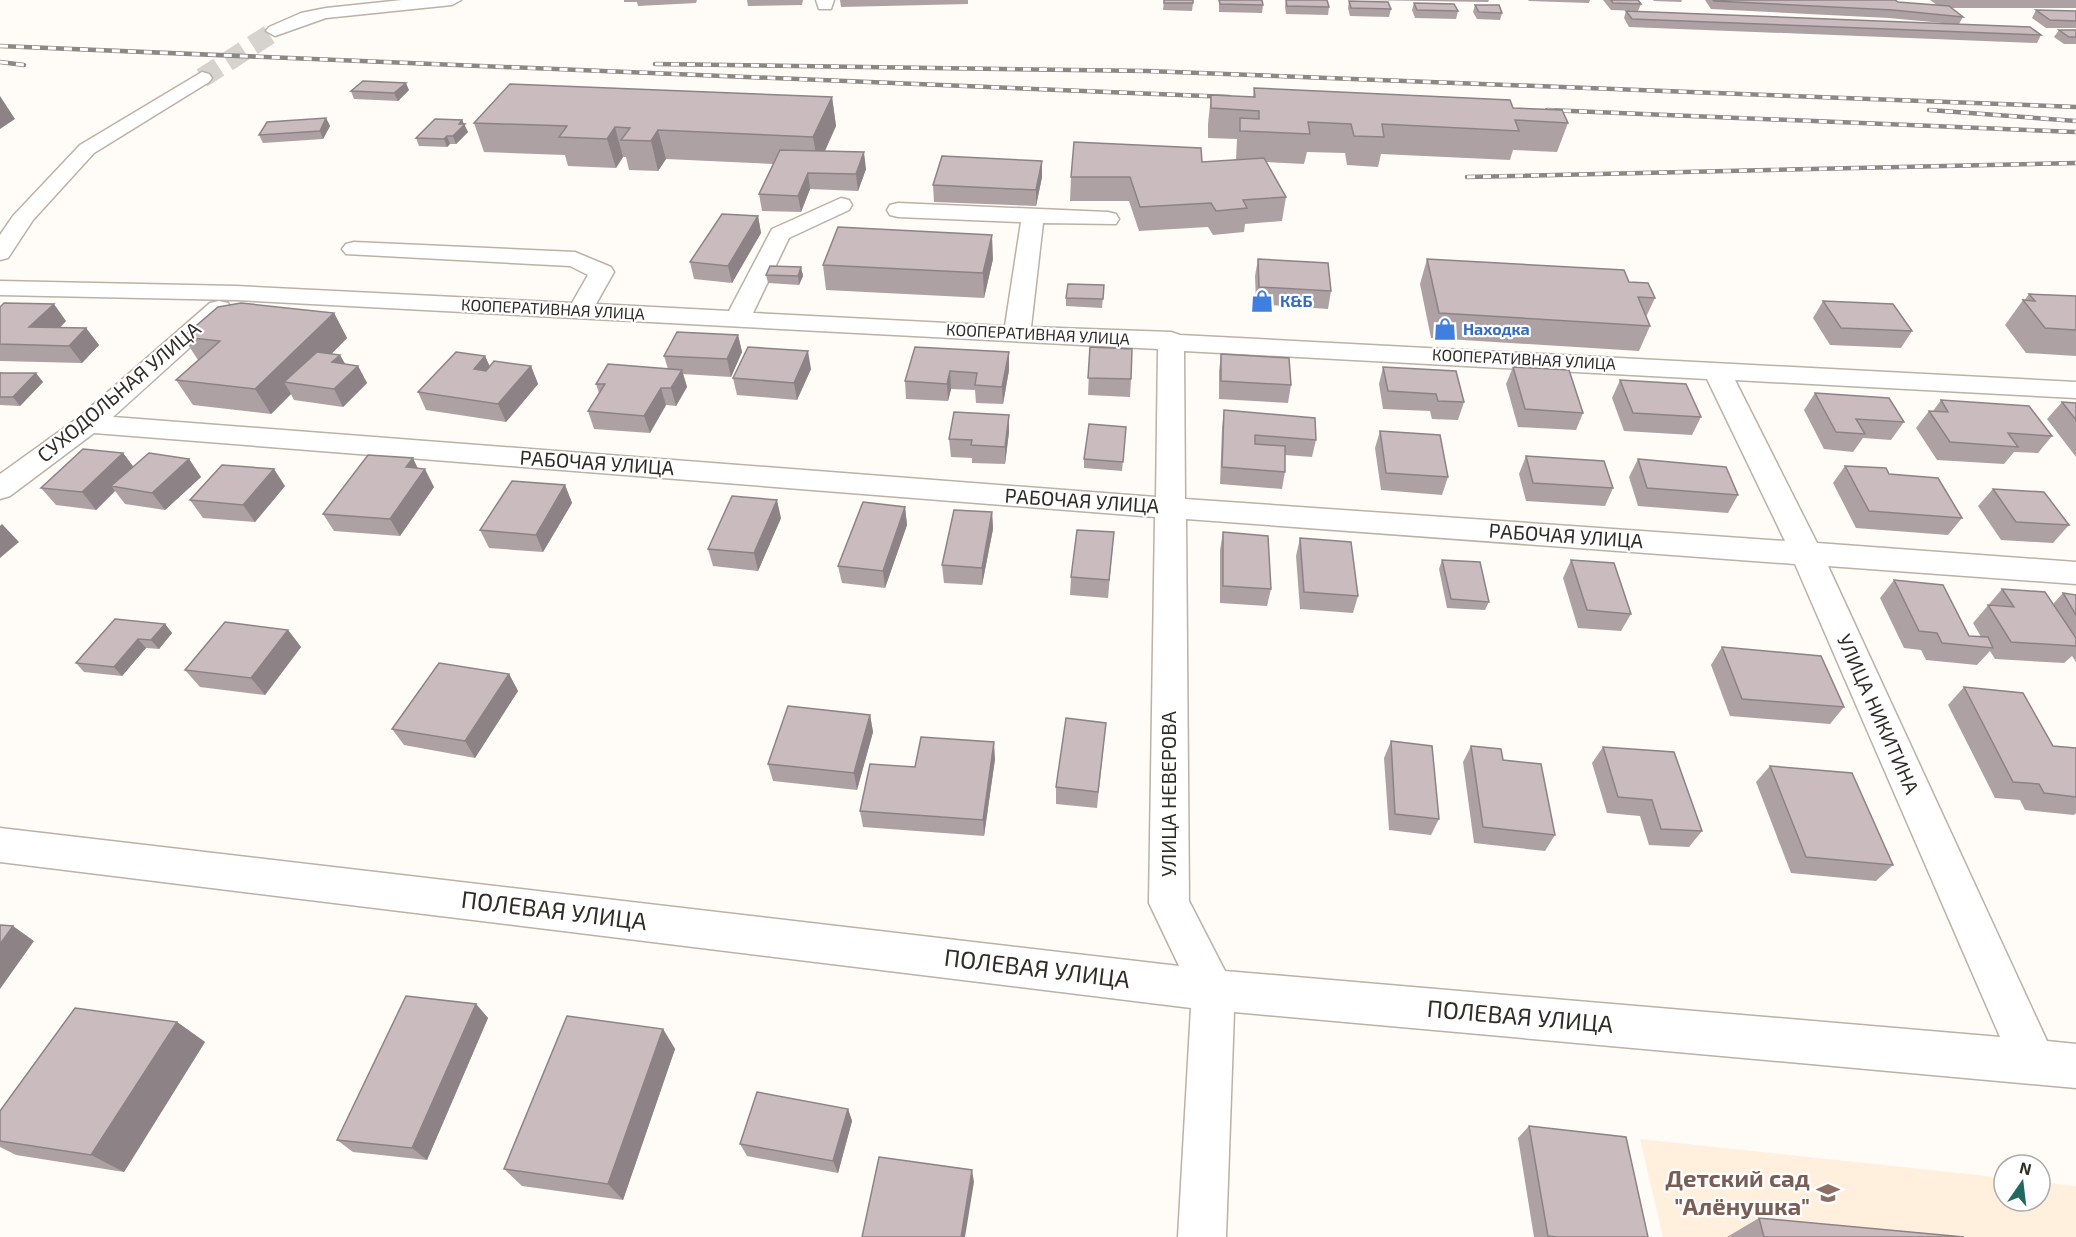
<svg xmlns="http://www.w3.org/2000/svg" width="2076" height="1237" viewBox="0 0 2076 1237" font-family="'Exo 2',sans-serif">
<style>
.education{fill:#ffefdc}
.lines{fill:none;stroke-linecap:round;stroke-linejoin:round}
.minor-tunnel{stroke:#d6d2ce;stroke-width:20;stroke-dasharray:20 10;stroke-linecap:butt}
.minor-casing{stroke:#bbb1a7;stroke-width:3}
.minor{fill:#fff;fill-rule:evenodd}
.rail-casing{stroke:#8b8783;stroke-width:4.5}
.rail{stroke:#fff;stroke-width:3;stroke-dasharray:8;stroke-linecap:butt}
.wall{fill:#aea1a4}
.shaded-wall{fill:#8d8386}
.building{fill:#cabbbf;stroke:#8d8386;stroke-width:1.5}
.labels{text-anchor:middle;stroke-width:4.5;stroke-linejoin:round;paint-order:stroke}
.far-shop-label{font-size:16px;font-weight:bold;fill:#366cbe;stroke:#fff;text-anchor:start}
.far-street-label{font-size:16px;fill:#302c28;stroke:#fff}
.street-label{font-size:20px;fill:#302c28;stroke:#fff}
.near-street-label{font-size:24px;fill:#302c28;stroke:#fff}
.near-education-label{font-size:24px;font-weight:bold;fill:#785e54;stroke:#fff;text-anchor:end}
</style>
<rect width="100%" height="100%" fill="#fffbf7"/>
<path class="education" d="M1640,1139l364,39v23h36v-19l36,4v51h-413z"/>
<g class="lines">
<path class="minor-tunnel" d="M202,78l73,-47"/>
<g class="minor-casing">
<path id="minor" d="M402,0h59l-9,5 -126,13 -51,18 -9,-5 3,-4 32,-14 25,-5z
M816,0h18l-3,9h-12z
M202,72l7,2 3,4 -3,4 -115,71 -61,67 -25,38 -8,2v-25l13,-19 67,-71z
M841,198l8,2 3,5 -3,5 -60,28 -36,75 252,13 16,-104 -123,-5 -8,-2 -3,-5 3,-5 8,-2 210,9 8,2 3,5 -3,5 -73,-1 -12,104 140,5 9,3 896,47v16l-341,-18 82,163 259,19v22l-248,-18 219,475 29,3v44l-842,-76 -8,225h-48l13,-229 -1191,-146v-34l1179,138 -30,-63 6,-386 -1061,-84 -84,63 -10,3v-25l78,-56 132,-115 9,-2 9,2 3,5 -3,5 -115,104 1043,80 2,-148 -922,-49 -236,-5v-14l236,5 336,17 16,-28 -18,-9 -224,-12 -4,-5 4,-5 8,-2 221,10 36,15 3,5 -18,32 133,7 43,-82zM1184,351l523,28 78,162 -600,-42zM1186,519l609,45 205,473 -775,-66 -36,-70z"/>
</g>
<use href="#minor" class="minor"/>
<g class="rail-casing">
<path id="rail" d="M0,46l1229,51
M0,62l24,3
M655,64l492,7 929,36
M1547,110l529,22
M1929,110l147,11
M1467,177l609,-14"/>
</g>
<use href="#rail" class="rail"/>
</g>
<path class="wall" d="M624,0h73l-1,3 -58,3 -1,-4h-13z
M747,0h56l-1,5 -54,1z
M840,0h128v4l-127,3z
M1164,0l29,3 -1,8 -29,-1z
M1219,0h43l1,5 -1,8 -43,-1z
M1286,0l43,7 -1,8 -42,-1 -1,-8z
M1359,0h130l-1,2z
M1528,0h62l-1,3 -60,-2z
M1603,0h35l3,4 -3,7 -27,-1z
M1653,0h29l-1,2 -27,-1z
M1705,0h190l3,2 39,3 -7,-5h146v8h-124l11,9 -4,7 82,11 -4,8 -408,-16 -5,-9 2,-7 328,13 -65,-6 -178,-9z
M1349,1l42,8 -2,8 -39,-1 -2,-8z
M1414,3l44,8 -2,8 -41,-1 -3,-8z
M1475,5l27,8 -2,7 -23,-1 -4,-7z
M2036,10l40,1v17h-30l-14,-10z
M2059,30h17v14h-12l-10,-7z
M1254,88l259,20 55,15 -11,29 -44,-2 -3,10 -129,-6 -3,13 -31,-2 -2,-12 -38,-1 -3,12 -38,-2 20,35 -4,24 -37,3 -1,8 -31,3 -5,-8 -69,4 -10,-30h-59l1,-24 131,-15 34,-2 1,-21 -29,-1v-14l3,-29 42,2z
M409,90l-11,11 -44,-2 -3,-8z
M832,97l4,29 -11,25 41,18 -8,22 -48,-2 -9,23 -39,-1 -3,-17 14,-30 -107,-5 -8,12 -29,-1 -3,-13h-3l-7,11 -48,-2 -3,-11 -81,-3 -10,-29z
M326,118l4,8 -7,13 -60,4 -4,-8z
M462,120l6,12 -12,12h-6l-3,3 -28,-1 -3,-8z
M1042,177l-6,29 -102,-4 -1,-17z
M758,216l3,17 -29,50 -38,-4 -4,-17z
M993,259l-9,39 -158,-8 -3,-25z
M1258,259l73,32 -3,18 -72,-5 -1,-28z
M1427,259l202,23 26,16 -9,19 4,9 -11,25 -208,-13 -11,-54z
M801,267l2,9 -4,9 -31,-2 -2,-8z
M1104,285l-2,23 -36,-2v-8z
M2029,294l47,2v60l-50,-3 -21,-28 18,-25 1,1z
M1823,301l89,30 -11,17 -71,-3 -17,-27z
M0,307l66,14 -6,7h26l13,17 -17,18 -82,-2z
M334,313l13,25 -16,16 14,10 13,2 9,17 -24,24 -49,-7 -3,-6 -20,20 -78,-9 -17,-25 22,-20 -15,-23z
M738,335l4,17 -11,25 -48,-3 4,13 -11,19 -10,-1 -16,28 -56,-4 -6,-18 11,-18 -3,-9 72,-15 -4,-13z
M1090,347l41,32 -1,18 -42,-2z
M1009,352v18l-6,34 -27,-1 -1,-13 -24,-1 -3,12 -42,-2 -1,-18z
M1221,354l70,31 -3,18 -69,-4v-28z
M485,356l5,11 41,-1 7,18 -32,38 -80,-12 -8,-18z
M1383,367l81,35 -6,18 -26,-1 -2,-8 -47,-2 -4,-25z
M1513,367l70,46 -7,17 -58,-3 -12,-43z
M811,369l-14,31 -60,-5 -4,-17z
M0,372l43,10 -23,24 -20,-1z
M1620,380l81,37 -9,18 -68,-4 -12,-33z
M1815,393l89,29 -13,18 -28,-2 -10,14 -29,-3 -20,-39z
M1941,400l111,36 -14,17 -24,-1 -10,12 -67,-4 -21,-32 13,-17h4z
M2062,402l14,1v54l-29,-38z
M1224,410l92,30 -4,17 -27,-2v17l-3,17 -62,-5 2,-56z
M1009,415v17l-4,32 -33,-1v-5l-21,-1 -2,-18z
M1126,427l-4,44 -38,-3v-9z
M1380,431l68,46 -6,18 -61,-5 -6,-42z
M123,453l10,14 56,-8 12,18 -36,33 -40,-6 -10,-13 -19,19 -40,-5 -15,-17z
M1526,456l87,32 -8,18 -79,-5 -7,-27z
M1638,459l100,36 -10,18 -90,-7 -9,-29z
M1845,466l44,8 73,44 -14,17 -92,-7 -23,-45z
M418,468l16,19 -34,49 -66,-5 -11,-17z
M565,485l7,18 -29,49 -54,-4 -9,-18z
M285,486l-30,36 -52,-4 -13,-18z
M1993,489l76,36 -16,18 -52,-3 -23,-34z
M905,507l2,18 -22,63 -43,-5 -4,-17z
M992,512l1,17 -11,56 -38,-2 -2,-18z
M781,518l-23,53 -45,-5 -5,-17z
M1114,532l-6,66 -38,-3 1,-18z
M1223,532l48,57 -4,17 -47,-3v-53z
M1300,538l58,58 -5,17 -53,-4 -4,-53z
M1442,560l47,42 -4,8 -38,-2 -8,-39z
M1571,560l60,54 -10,17 -43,-3 -15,-50z
M1894,580l75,56 12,1 -8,-14 29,-34 51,15 10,-11 13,2v67l-4,-6 -8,7 -69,-4 -5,-8 -13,14 -51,-5 -5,-10 -17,-2 -24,-50z
M165,624l7,9 -13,16 -13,-1 -24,28 -38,-4 -8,-9z
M288,630l13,17 -36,48 -65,-8 -15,-17z
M1722,647l122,60 -14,17 -100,-8 -19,-51z
M509,674l9,17 -43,67 -71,-13 -12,-16z
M1964,687l89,59 23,2v65l-2,2 -49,-5 -5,-10 -25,-2 -47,-93z
M870,715l3,17 -16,58 -84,-9 -5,-17z
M1106,723l-9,85 -41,-4v-17z
M1391,741l48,78 -8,16 -42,-5 -5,-72z
M1471,746l32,14 52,75 -10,16 -71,-8 -11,-81z
M1603,747l99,84 -13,16 -40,-2 -9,-29 -33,-3 -15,-50z
M995,759l-11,77 -121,-9 -3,-16 55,-44z
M1770,766l123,99 -17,16 -85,-8 -35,-91z
M476,1004l12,14 -61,142 -74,-8 -16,-12z
M177,1022l28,20 -81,130 -108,-17 -16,-8v-36z
M663,1029l12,20 -52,151 -101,-14 -18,-17z
M848,1109l4,12 -14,52 -91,-17 -7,-12z
M1529,1126l119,111h-114l-16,-99z
M1759,1218l205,19h-237z"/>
<path class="shaded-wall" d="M406,83l3,7 -11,11 -4,-8z
M0,96l15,23 -15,10z
M832,97l4,29 -18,40 -5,-29z
M326,118l4,8 -7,13 -3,-8z
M462,120l6,12 -12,12 -3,-8 6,-12z
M615,127l8,30 -7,11 -9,-29z
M658,130l8,29 -8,12 -7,-30z
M447,136l3,8 -3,3 -3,-8z
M864,152l2,17 -8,22 -2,-17z
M1042,161v16l-6,29v-16z
M808,173l2,16 -9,23 -3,-16z
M758,216l3,17 -29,50 -4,-17z
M992,235l1,24 -9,39 -1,-25z
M801,267l2,9 -4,9 -1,-9z
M54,304l12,17 -24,24 -13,-18z
M334,313l13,25 -46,47 -17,-3 7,12 -20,20 -16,-25z
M86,328l13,17 -17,18 -13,-17z
M738,335l4,17 -11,25 -4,-18z
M808,351l3,18 -14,31 -3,-17z
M1009,352v18l-6,34 -1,-17z
M340,355l10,17 -18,-10z
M485,356l8,18 -19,-5z
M358,366l9,17 -24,24 -9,-18z
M531,366l7,18 -32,38 -8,-18z
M682,370l5,17 -11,19 -5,-18z
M950,371l1,18 -3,12 -1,-17z
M36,373l7,9 -23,24 -7,-9z
M661,388l5,17 -16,28 -6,-17z
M1009,415v17l-4,32v-17z
M123,453l13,17 -25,16 4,5 -19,19 -14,-18z
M413,458l8,17 4,-6 9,18 -34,49 -10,-17 16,-52z
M189,459l12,18 -36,33 -13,-17z
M274,469l11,17 -30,36 -12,-17z
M565,485l7,18 -29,49 -7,-17z
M777,500l4,18 -23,53 -4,-18z
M905,507l2,18 -22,63 -2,-17z
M992,512l1,17 -11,56v-17z
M2,524l17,18 -19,16v-32z
M165,624l7,9 -13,16 -8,-9z
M288,630l13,17 -36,48 -14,-17z
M138,639l8,9 -24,28 -8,-9z
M509,674l9,17 -43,67 -10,-17z
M870,715l3,17 -16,58 -3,-17z
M994,742l1,17 -11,77 -1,-16z
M13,926l21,15 -34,48v-45z
M476,1004l12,14 -61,142 -15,-12z
M177,1022l28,20 -81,130 -33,-17z
M663,1029l12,20 -52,151 -15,-16z
M848,1109l4,12 -14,52 -5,-12z
M972,1170l2,12 -9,55h-4z"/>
<path class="building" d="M1164,0h29v3h-29z
M1219,0h43l1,5 -43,-1z
M1286,0h41l2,7 -42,-1z
M1611,0h27l3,4 -28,-1z
M1713,0h182l3,2 51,4 14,11 -70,-7 -179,-9z
M1349,1l39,1 3,7 -40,-1z
M1414,3l40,1 4,7 -41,-1z
M1475,5h24l3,8 -23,-1z
M2036,10l40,1v10l-26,-1z
M1626,11l404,16 11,8 -409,-16z
M2059,30h17v7h-7z
M363,81l43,2 -12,10 -43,-2z
M510,84l322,13 -19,40 -155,-7 -7,11 -30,-1 9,-12 -15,-1 -8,12 -48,-2 8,-11 -93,-3z
M1254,88l256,12 3,8 49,2 6,13 -53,-3 4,11 -137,-7 2,13 -30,-1 -3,-12 -43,-2 2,12 -70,-3v-13l19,1v-8l-48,-3v-13l44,2z
M326,118l-6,13 -61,4 8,-13z
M435,119l27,1 -3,4h6l-12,12h-6l-3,3 -28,-1z
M1074,142l127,6 1,14 62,-4 22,39 -43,3 4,8 -31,3 -5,-8 -71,4 -10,-30h-59z
M780,150l84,2 -8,22 -48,-1 -10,23 -39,-2z
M942,156l100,5 -6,29 -103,-5z
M722,214l36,2 -30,50 -38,-4z
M838,227l154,8 -9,38 -160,-8z
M1258,259l70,4 3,28 -72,-4z
M1427,259l197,11 5,12 19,1 7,15 -17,-1 12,29 -211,-13z
M770,266l31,1 -3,9 -32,-1z
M1068,284l36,1 -1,14 -37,-1z
M2029,294l47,2v34l-31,-2 -22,-28 12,1z
M1823,301l70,3 19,27 -71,-3z
M4,303l50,1 -25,23 57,1 -17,18 -69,-2v-37z
M241,303l93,10 -79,76 -79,-9 44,-39 -37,-4 35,-30z
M677,332l61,3 -11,24 -63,-3z
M748,347l60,4 -14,32 -61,-5z
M915,347l94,5 -7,35 -27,-2 2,-12 -27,-2 -3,13 -42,-3z
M1090,347l42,2 -1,30 -43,-1z
M317,352l23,3 -8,7 26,4 -24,23 -50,-7z
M456,352l29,4 -11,13 12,2 8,-10 37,5 -33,38 -80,-12z
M1221,354l68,4 2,27 -70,-4z
M608,364l74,6 -11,18h-10l-17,28 -56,-5 17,-27h-9z
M1383,367l73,4 8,31 -26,-1 -2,-7 -48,-3z
M1513,367l56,3 14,43 -58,-4z
M0,373h36l-23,24h-13z
M1620,380l66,4 15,33 -68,-4z
M1815,393l74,5 15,24 -48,-3 9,15 -29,-2z
M1941,400l88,6 23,30 -44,-3 10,14 -68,-5 -21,-31 19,1z
M2062,402l14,1v17z
M1224,410l91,8 1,22 -61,-5v9l30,2v26l-63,-5z
M954,412l55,3 -4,32 -34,-2 1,-5 -23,-1z
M1089,424l37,3 -3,35 -39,-3z
M1380,431l60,4 8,42 -62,-4z
M83,449l40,4 -41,39 -41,-4z
M149,453l40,6 -37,34 -41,-7z
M368,455l45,3 -7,9 19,2 -35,50 -67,-5z
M1526,456l78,5 9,27 -80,-5z
M1638,459l88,8 12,28 -91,-7z
M222,465l52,4 -31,36 -53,-5z
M1845,466l41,2 3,6 49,4 24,40 -93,-7z
M512,481l53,4 -29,50 -56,-5z
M1993,489l51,3 25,33 -53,-3z
M732,496l45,4 -23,53 -46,-4z
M863,502l42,5 -22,64 -45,-5z
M954,510l38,2 -10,56 -40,-3z
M1077,530l37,2 -5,48 -38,-3z
M1223,532l45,4 3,53 -48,-3z
M1300,538l51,4 7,54 -54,-4z
M1442,560l38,2 9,40 -38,-3z
M1571,560l43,3 17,51 -44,-4z
M1894,580l49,5 26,51 19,1 5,11 -51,-5 -5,-10 -18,-2z
M2002,589l43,3 31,46v8l-65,-4 -23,-37 26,2z
M2063,593l13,2v20z
M115,619l50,5 -14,16 -13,-1 -24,28 -38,-4z
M225,622l63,8 -37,48 -66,-8z
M1722,647l99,9 23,51 -102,-8z
M439,663l70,11 -44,67 -73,-12z
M1964,687l59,6 30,53 23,2v49l-32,-4 -5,-9 -26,-2z
M788,706l82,9 -16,58 -86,-9z
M1066,718l40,5 -8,69 -42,-5z
M921,737l73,5 -11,78 -123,-9 10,-47 45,3z
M1391,741l41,5 7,73 -44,-5z
M1471,746l30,3 2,11 38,4 14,71 -72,-8z
M1603,747l71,5 28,79 -41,-2 -9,-29 -34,-3z
M1770,766l82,7 41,92 -87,-8z
M0,925l13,1 -13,18z
M406,996l70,8 -64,144 -75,-8z
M75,1008l102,14 -86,133 -91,-14v-30z
M567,1016l96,13 -55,155 -104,-15z
M757,1092l91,17 -15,52 -93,-17z
M1529,1126l97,11 22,100h-91l-9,-1z
M879,1157l93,13 -11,67h-99z
M1759,1218l205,19h-200z"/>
<defs>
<g id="shop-bare" transform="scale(1.8)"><path d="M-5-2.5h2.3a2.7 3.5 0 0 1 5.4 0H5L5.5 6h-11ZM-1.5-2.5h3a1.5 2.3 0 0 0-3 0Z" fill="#3f7fe0" stroke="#fff" stroke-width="2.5" paint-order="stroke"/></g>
<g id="school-bare" transform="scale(1.8)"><path d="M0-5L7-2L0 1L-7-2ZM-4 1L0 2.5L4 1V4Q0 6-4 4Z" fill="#8d6e63" stroke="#fff" stroke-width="2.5" paint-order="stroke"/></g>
</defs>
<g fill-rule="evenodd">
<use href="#shop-bare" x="1262" y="301"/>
<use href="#shop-bare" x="1445" y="329"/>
<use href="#school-bare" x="1828" y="1193"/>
</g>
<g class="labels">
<g class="far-shop-label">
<text x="1280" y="307">К&amp;Б</text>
<text x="1463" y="335">Находка</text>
</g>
<g class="far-street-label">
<text transform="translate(553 309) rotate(3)" y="6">КООПЕРАТИВНАЯ УЛИЦА</text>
<text transform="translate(1038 334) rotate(3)" y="6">КООПЕРАТИВНАЯ УЛИЦА</text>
<text transform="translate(1524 359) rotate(3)" y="6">КООПЕРАТИВНАЯ УЛИЦА</text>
</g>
<g class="street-label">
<text transform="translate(119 392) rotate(-40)" y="7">СУХОДОЛЬНАЯ УЛИЦА</text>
<text transform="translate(597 463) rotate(4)" y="7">РАБОЧАЯ УЛИЦА</text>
<text transform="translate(1082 501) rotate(4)" y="7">РАБОЧАЯ УЛИЦА</text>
<text transform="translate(1566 536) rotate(4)" y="7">РАБОЧАЯ УЛИЦА</text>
<text transform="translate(1878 714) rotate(66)" y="7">УЛИЦА НИКИТИНА</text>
<text transform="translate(1169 794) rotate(-90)" y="7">УЛИЦА НЕВЕРОВА</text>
</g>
<g class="near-street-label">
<text transform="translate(554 911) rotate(7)" y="8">ПОЛЕВАЯ УЛИЦА</text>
<text transform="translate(1037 969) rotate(7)" y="8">ПОЛЕВАЯ УЛИЦА</text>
<text transform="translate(1520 1017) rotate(5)" y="8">ПОЛЕВАЯ УЛИЦА</text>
</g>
<g class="near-education-label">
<text x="1810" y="1187">Детский сад<tspan x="1810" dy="28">"Алёнушка"</tspan></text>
</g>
</g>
<g transform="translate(2022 1183) rotate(14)"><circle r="28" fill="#ffffff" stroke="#acaba9" stroke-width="1.5"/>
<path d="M0-4.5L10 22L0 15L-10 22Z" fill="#226a60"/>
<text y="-9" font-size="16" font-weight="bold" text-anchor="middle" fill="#302c28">N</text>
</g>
</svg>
